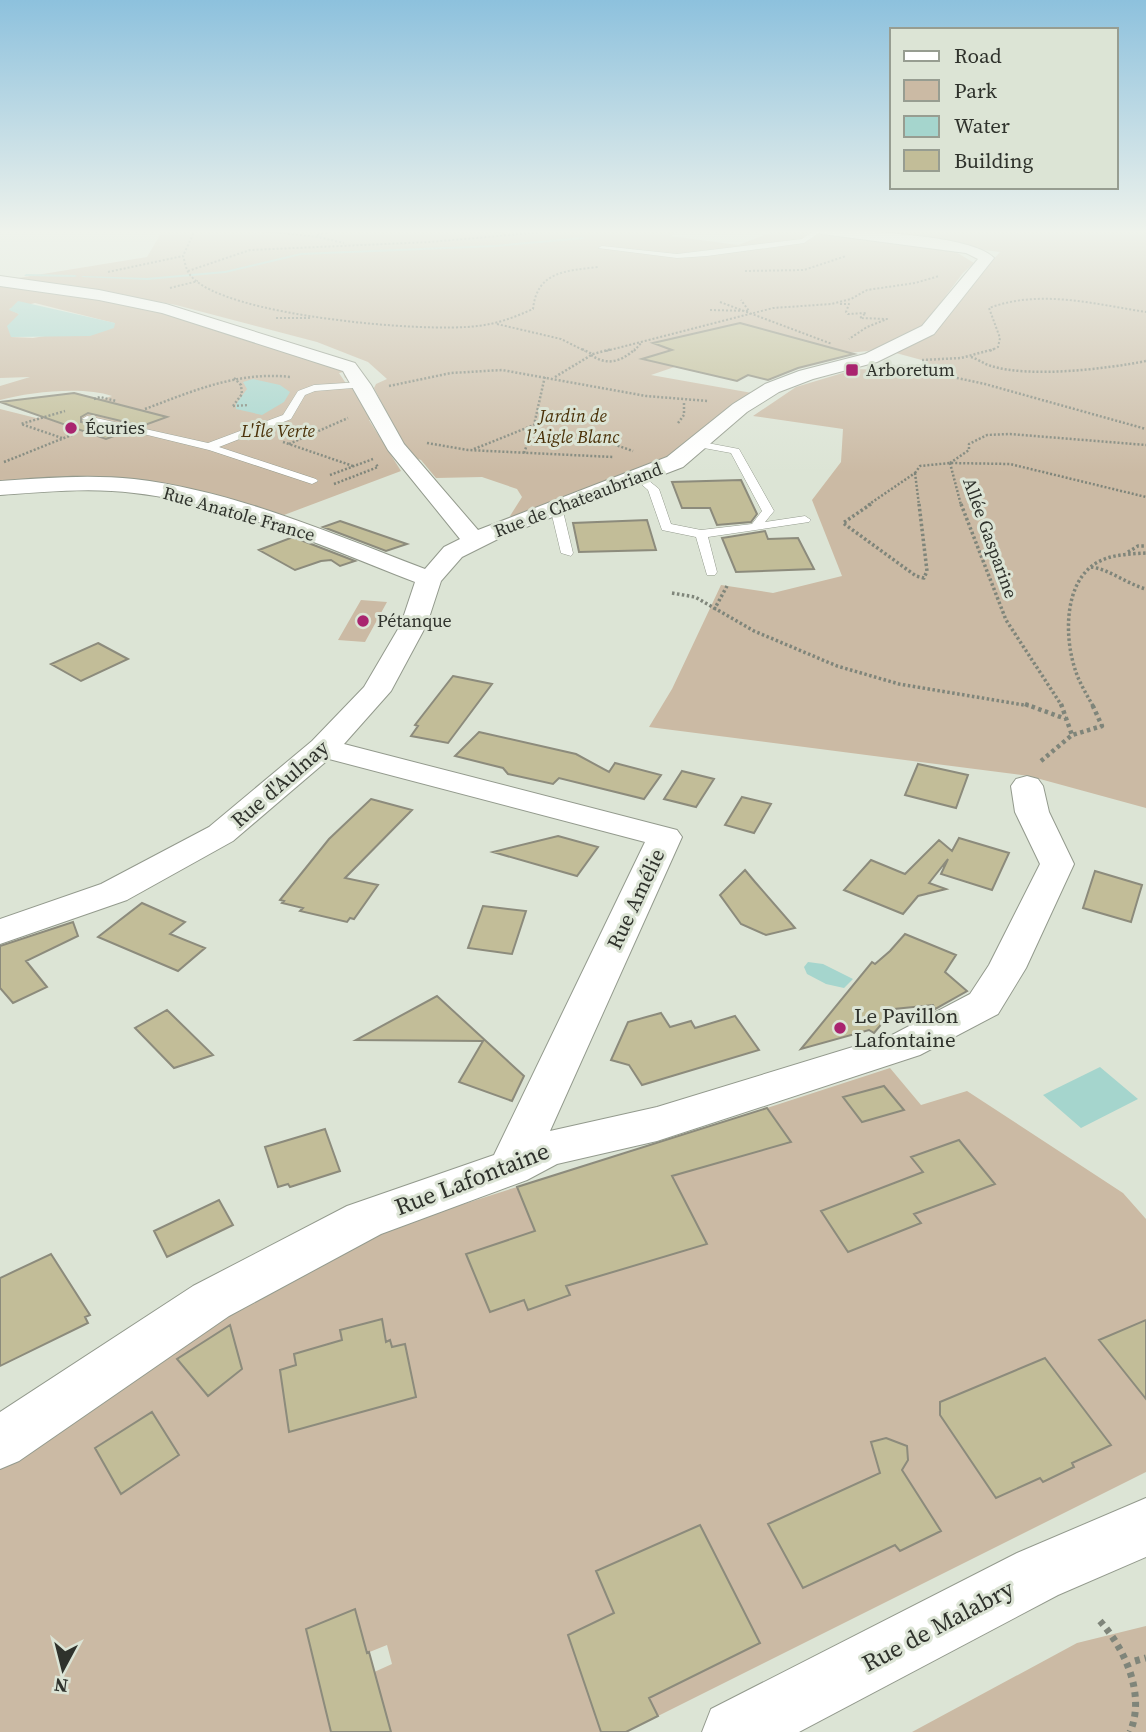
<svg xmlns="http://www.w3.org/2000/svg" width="1146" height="1732" viewBox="0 0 1146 1732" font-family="'Source Serif 4',serif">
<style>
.green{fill:#cbbaa4;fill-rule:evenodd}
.water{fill:#a5d5cd}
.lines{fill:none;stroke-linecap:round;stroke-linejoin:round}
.stream{fill:#a5d5cd;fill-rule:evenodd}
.building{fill:#c2bd98;stroke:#8c8b7c;stroke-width:2}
.service-casing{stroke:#939a8d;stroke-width:1}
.minor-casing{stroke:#939a8d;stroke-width:2}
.path-far4{stroke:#7f857a;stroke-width:2;stroke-dasharray:2 2;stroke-linecap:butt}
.path-far3{stroke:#7f857a;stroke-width:2.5;stroke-dasharray:2 2;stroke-linecap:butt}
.path-far2{stroke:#7f857a;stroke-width:3.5;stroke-dasharray:2.5 2.5;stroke-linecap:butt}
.path-far1{stroke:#7f857a;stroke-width:4.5;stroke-dasharray:3.5 3.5;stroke-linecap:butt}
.path{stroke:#7f857a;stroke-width:7;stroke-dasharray:5 5;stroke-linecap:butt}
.service{fill:#fff;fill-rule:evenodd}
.minor{fill:#fff;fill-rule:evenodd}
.poi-dot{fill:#a9246f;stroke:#dce4d5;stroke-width:2.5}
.labels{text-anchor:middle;stroke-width:6;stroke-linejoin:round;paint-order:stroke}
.far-poi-label{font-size:18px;fill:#2f322c;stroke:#dce4d5;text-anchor:start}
.far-park-label{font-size:18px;font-style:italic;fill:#4b320a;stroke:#dce4d5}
.far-street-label{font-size:18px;fill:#2f322c;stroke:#dce4d5}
.street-label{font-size:21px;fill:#2f322c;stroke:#dce4d5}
.poi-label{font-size:21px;fill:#2f322c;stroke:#dce4d5;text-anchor:start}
.near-street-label{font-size:24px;fill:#2f322c;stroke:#dce4d5}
</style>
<rect width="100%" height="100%" fill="#dce4d5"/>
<path class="green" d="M163,230h522l-15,6 68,9 41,-15h28l141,17 26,16 -11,10 -40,53 -33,18 -22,7 -20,2 4,2h-14l-75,-26 -33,9 -41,24 -38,13 101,18 -80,64 -157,60 -5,-1 12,-19 -5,-8 -35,-12 -46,1 -15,-18 -8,-3 -17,-26 -22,-43 2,-4 11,-5 -19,-17 -51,-20 -141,-37 -98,-18 -72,-7 141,-23z
M864,230h282v578l-117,-32 -380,-49 23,-38 49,-104 52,8 69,-17 -30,-76 29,-38 2,-33 -90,-13 43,-29 60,-18 51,2 22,-9 -33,-9 30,-18 74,-83 -143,-19z
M0,283l136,20 209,65 5,8 -5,2 -2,-6 -4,1 10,15 11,-2 15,33 -6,1 32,51 -117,44 -117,-30 -167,-3v-73l36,9 18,-2 58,-20c-29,-10 -82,-4 -112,4v-14l30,-9 -30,1zM35,303l79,20 1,1 -82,14 -22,-1 8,-23 -10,-5z
M361,600l26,2 -22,40 -27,-2z
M890,1068l31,37 46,-14 156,102 23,26v253l-488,244 -9,-18 111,-55 -60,-118 -103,46 17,42 -46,22 33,97h-210l-13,-48 -6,-11 20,-9 -5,-19 -20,8 -12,-44 -49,21 25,102h-331v-265l230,-154 130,-76 157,-50 12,29 261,-74 -23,-34zM884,1086l19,23 -41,13 -19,-24zM382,1319l4,23 4,-2 2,7 13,-3 11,52 -127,35 -9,-61 16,-5 -2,-11 23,-7 29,10 -6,-27z
M1146,1626v106h-234l165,-89z"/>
<path class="water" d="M18,301l97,22 -1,5 -24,8 -79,1 -4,-11 12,-12 -10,-4z
M253,379l27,6 10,7 -6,10 -22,13 -26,-6v-5l11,-15 -4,-7z
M808,962l15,2 30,15 -9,9 -18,-4 -19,-10 -3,-7z
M1100,1067l38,32 -57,29 -38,-33z"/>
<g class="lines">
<path class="stream" d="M583,237l1,2 -89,8 -194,8 -76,18 -78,7 -66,-3 2,-1 64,2 78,-7 76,-18 194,-8z
M26,274l49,1 2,1 -2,1 -51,-1z"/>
</g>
<path class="building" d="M740,323l114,31 -56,14 -30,12 -20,-5 -11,6 -95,-22 30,-9 -19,-7z
M74,393l93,24 -25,9 -54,-13 -7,4v5l44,10 -19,7 -106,-37z
M741,480l16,34 -6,8 -34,3 -7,-17h-28l-10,-26z
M647,520l9,30 -77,2 -6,-29z
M340,521l67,23 -21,7 -63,-24z
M765,531l3,8 30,-1 16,31 -78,3 -14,-34z
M293,537l18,7 44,17 -15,5 -9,-6 -10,1 -26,9 -36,-20z
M98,643l30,16 -47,22 -30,-17z
M453,676l39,8 -44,59 -37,-7 7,-10 -3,-1z
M479,732l97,22 33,18 6,-9 46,12 -17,24 -85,-21 -6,6 -45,-10 -5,-6 -48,-12z
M918,764l50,11 -12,33 -51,-13z
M682,771l32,8 -18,28 -32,-8z
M742,797l29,7 -17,29 -29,-8z
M371,799l41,11 -67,68 33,7 -24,34 -4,-1 -3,4 -47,-11 3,-3 -21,-5 2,-2 -4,-1 49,-61z
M558,836l40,11 -21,29 -84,-24z
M959,838l50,15 -17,37 -51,-16 7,-15 -19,24 17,6 -28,7 -15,18 -59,-24 27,-30 34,14 34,-34 13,11z
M745,870l10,12 40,46 -29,7 -25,-11 -21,-29z
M1095,871l47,14 -11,37 -48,-14z
M142,903l43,19 -15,12 35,14 -27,23 -80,-34z
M483,906l43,5 -14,43 -44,-6z
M73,922l5,14 -52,25 21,26 -34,16 -13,-15v-42z
M905,934l51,21 -11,17 22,19 -32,18 -2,-4 -39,4 -20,24 -5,-3 -68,19 71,-87 3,2 15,-13z
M437,996l87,80 -12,25 -53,-19 24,-41 -127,-1z
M167,1010l46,45 -39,13 -39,-40z
M661,1013l9,14 21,-6 4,7 40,-12 24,34 -117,35 -13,-20 -18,-5 17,-38z
M884,1086l20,24 -42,12 -19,-25z
M767,1108l24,34 -119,34 35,68 -141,42 4,9 -42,15 -4,-10 -34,12 -24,-58 69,-23 -18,-44z
M325,1129l15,42 -50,16 -2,-3 -10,3 -13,-40z
M959,1140l36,44 -81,30 7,9 -73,29 -27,-41 102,-39 -12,-15z
M219,1200l14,25 -66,32 -13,-26z
M51,1254l39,61 -5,2 3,6 -88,43v-88z
M382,1319l4,23 4,-2 2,7 13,-3 11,53 -127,35 -9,-62 16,-5 -2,-11 48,-14 -2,-10z
M1146,1320v79l-47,-59z
M230,1325l12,44 -34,27 -31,-37z
M1045,1358l66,87 -39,18 2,4 -31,15 -3,-4 -44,20 -56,-83v-13z
M152,1412l27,43 -58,39 -26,-46z
M886,1438l21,8 1,14 -6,10 39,61 -41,20 -5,-6 -92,43 -35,-64 112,-51 -9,-31z
M700,1525l60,118 -111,55 9,18 -32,16h-25l-33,-97 46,-22 -18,-42z
M355,1609l12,44 2,-1 22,80h-60l-25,-103z"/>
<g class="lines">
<g class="service-casing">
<path id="service" d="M815,230h8l-19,13 -97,13 -30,2 -79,-10 4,-2 75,8 125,-15z
M362,382l3,1v4l-50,4 -10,4 -14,24 -72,28 97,32 2,2 -6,3 -103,-34 -127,-31 5,-3 121,27 75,-28 15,-24 16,-6z
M697,441l42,8 35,62 -9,11 40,-6 6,4 -2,2 -101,15 9,35 -2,3h-8l-11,-38 -34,-7 -14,-40 -15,-13 9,-2 17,14 12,35 30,6 51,-6 10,-13 -31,-58 -38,-7 -1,-2z
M556,504l6,3 11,46 -2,3 -10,-3 -11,-46z"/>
</g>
<g class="minor-casing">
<path id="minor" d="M815,230c36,0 157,4 179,28l-60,76 -57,28 -64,17 -34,13 -32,20 -64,55 -175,67 -46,23 -21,24 -14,43 -36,67 -47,53 333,86 5,7 -132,294 107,-24 235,-72 78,-41 19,-29 51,-101 -25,-52 -4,-26 5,-7 11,-3 11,3 5,7 6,26 25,52 -48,104 -28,46 -78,41 -263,86 -100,23 -30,16 -146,54 -152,82 -210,145 -19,8v-57l193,-126 154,-80 147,-51 151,-313 -316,-83 -96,82 -106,59 -127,44v-25l101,-35 108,-57 103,-86 52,-54 37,-63 14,-42c-91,-35 -183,-78 -281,-89 -44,-6 -90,-1 -134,2v-14c44,-3 89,-7 134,-2 101,12 196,54 291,90l19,-22 16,-8 -72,-89 -45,-79 -181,-58 -63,-13 -99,-14v-10l99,14 67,14 189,59 16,22 33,59 74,86 189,-73 66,-53 32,-20 34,-13 66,-17 57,-28 56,-67 -12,-6 -144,-19z
M1146,1498v59l-88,38 -259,137h-97l9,-23 306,-156z"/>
</g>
<path class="path-far4" d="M195,230l-12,26c2,6 3,15 8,20 33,40 234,57 286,50 20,-2 38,-9 56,-17 4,-38 33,-38 65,-42
M252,230l66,7 26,6
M379,230h43
M487,230l19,4
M317,235l22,-5
M188,271l62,-21 180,-8 137,-12
M745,271l59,-1 42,-14
M108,272l75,-16
M170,288l28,-7
M720,302l112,42
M840,304h9l-3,8 2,2 18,-1 -6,5 27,1 -20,8 -18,12
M710,310l39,1 -8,-11
M276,318h34
M497,324l64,15 24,12
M606,351l167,-43 58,-4 20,-5 16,-9 48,-7 24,-7
M634,351l8,-9
M990,351l8,-4 2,-9 -11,-30c51,-19 105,-4 157,4"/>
<path class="path-far3" d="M582,349l10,5
M591,355c16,11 30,7 44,-6
M971,357c7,2 13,7 20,9 39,12 115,3 155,-5
M922,360l39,-2 33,-9
M906,367l79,17 161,45
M555,377l38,-23 19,-5
M389,386l62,-13 51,-3 144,26 62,5
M94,399l6,-2 16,4
M233,406l9,-12 -1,-9 -7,-7
M233,406l16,-1
M145,409c48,-18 93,-38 146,-32
M678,423l6,-8v-14
M62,438l-41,-14 44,-13
M283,442l70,24
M427,443l41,7 145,7
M610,443l23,8
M289,444l59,-26
M474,449l60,-24 11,-49
M524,453l5,-14
M4,462l70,-28
M950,463l11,42
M950,463l19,-13v-6l18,-9 23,-1 136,11
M915,473l4,32
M915,473l5,-7 30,-3 60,1 136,33
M330,475l43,-16
M334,484l44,-17 -2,-3
M868,505l47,-32"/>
<path class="path-far2" d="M871,504l-28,19 73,53 8,2 3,-7 -8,-67
M961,504l45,116 56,86
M1128,552l10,-6h8
M1091,567c18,2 36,17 55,22
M672,593l23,4 59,34 83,35 62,18 131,22
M714,610l13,-24
M1093,706c-6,-11 -13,-22 -17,-34 -12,-33 -13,-91 22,-110 15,-8 32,-8 48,-9"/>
<path class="path-far1" d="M1025,704l41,15
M1061,704l11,31
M1041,761l31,-26 30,-9 -10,-22"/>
<path class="path" d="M1100,1621c25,28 46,74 30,111
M1135,1661l11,-3"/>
<use href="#service" class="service"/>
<use href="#minor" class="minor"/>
</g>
<linearGradient id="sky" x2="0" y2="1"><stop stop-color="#8dc1dd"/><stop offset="0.49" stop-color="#eff3ec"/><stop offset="1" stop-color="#eff3ec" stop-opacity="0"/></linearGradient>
<rect width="1146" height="473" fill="url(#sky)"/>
<g class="poi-dot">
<rect x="845" y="363" width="14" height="14" rx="3.5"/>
<circle cx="71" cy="428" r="7"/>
<circle cx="363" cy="621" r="7"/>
<circle cx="840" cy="1028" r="7"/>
</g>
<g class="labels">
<g class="far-poi-label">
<text x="866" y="376">Arboretum</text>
<text x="85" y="434">Écuries</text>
<text x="377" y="627">Pétanque</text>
</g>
<g class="far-park-label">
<text x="573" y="422">Jardin de<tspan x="573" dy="21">l’Aigle Blanc</tspan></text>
<text x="278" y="437">L'Île Verte</text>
</g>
<g class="far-street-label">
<text transform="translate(578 500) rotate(-21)" y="6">Rue de Chateaubriand</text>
<text transform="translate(239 514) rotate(16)" y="6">Rue Anatole France</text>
<text transform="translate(990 538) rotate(70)" y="6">Allée Gasparine</text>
</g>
<g class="street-label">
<text transform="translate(280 784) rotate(-41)" y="7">Rue d'Aulnay</text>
<text transform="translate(636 899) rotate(-65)" y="7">Rue Amélie</text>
</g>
<g class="poi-label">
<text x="854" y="1023">Le Pavillon<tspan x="854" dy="24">Lafontaine</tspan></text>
</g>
<g class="near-street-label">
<text transform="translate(472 1179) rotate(-21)" y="8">Rue Lafontaine</text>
<text transform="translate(938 1626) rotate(-28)" y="8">Rue de Malabry</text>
</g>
</g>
<rect x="890" y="28" width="228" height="161" fill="#dce4d5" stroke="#979d91" stroke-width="2"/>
<rect x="904" y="51" width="35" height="10" fill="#ffffff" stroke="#979d91" stroke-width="2"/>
<text x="954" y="63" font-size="21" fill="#2f322c">Road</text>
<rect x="904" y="80" width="35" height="21" fill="#cbbaa4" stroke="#979d91" stroke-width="2"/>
<text x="954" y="98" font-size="21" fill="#2f322c">Park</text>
<rect x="904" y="116" width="35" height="21" fill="#a5d5cd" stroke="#979d91" stroke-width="2"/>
<text x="954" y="133" font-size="21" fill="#2f322c">Water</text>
<rect x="904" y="150" width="35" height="21" fill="#c2bd98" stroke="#979d91" stroke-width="2"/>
<text x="954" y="168" font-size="21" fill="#2f322c">Building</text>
<g transform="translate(63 1669) rotate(187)" stroke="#dce4d5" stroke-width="5" paint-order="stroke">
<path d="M0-5L12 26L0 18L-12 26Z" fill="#2f322c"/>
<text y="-10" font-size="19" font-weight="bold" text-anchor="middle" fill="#2f322c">N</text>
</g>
</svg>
